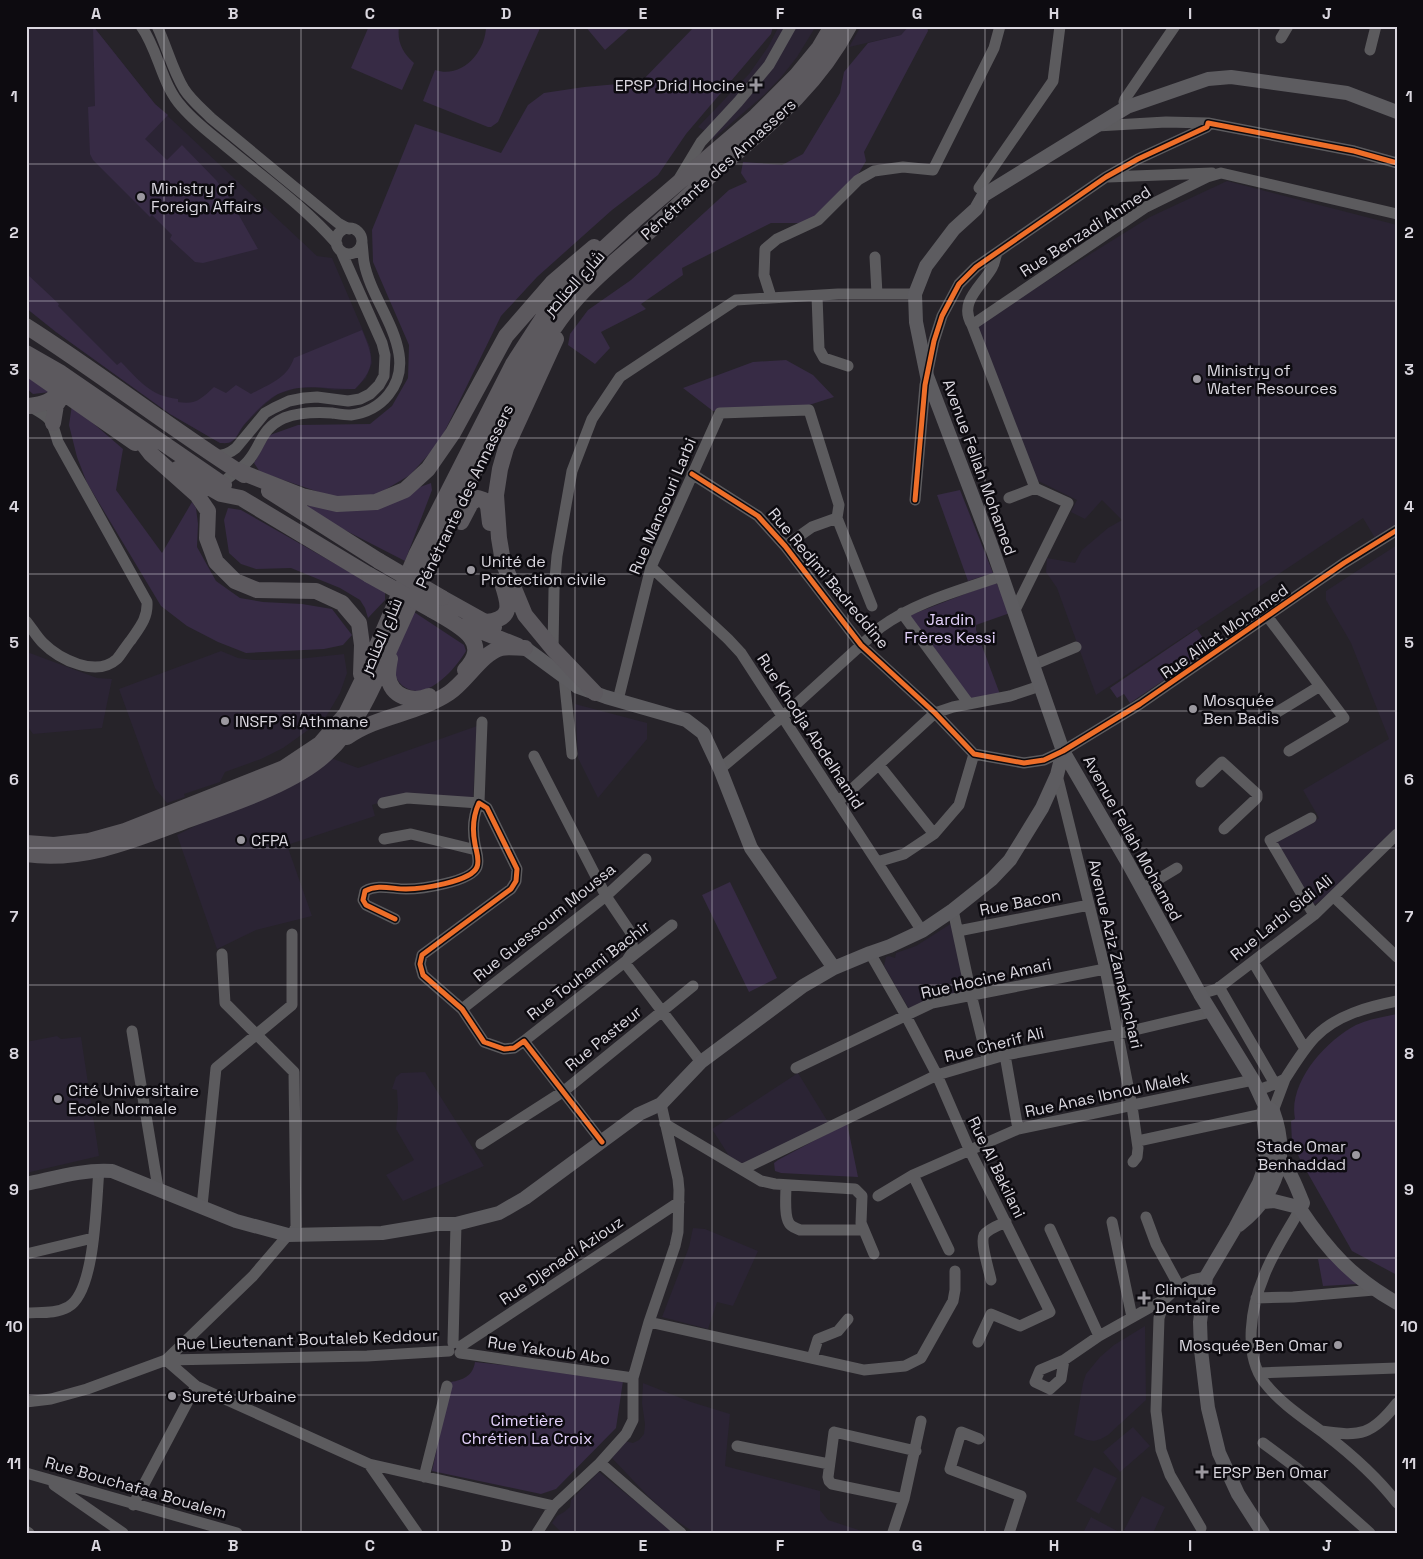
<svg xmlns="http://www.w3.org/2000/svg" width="1423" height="1559" viewBox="0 0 1423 1559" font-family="'Space Grotesk',Cairo,sans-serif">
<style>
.built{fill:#2b2434}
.green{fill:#372b45}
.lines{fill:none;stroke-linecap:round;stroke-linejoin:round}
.minor{stroke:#5c5b5e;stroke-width:11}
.major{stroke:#5d5c60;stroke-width:14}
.highway{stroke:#5c595e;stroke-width:16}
.highway-bridge{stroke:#5c595e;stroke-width:16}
.cycleway-casing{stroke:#0d0b10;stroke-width:8}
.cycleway{stroke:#ee6e29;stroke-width:5}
.grid{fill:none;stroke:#dad7df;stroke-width:1;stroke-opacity:0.55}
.poi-dot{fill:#9b989f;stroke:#0d0b10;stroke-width:2}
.labels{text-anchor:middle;stroke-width:5;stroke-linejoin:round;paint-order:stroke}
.poi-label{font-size:16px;fill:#dad7df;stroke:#0d0b10;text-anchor:start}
.street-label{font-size:16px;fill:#dad7df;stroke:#0d0b10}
.park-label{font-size:16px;fill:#e3d1fb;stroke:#0d0b10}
.neatline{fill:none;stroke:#dad7df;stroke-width:2}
.grid-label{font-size:16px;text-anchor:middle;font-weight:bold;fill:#dad7df}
</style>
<rect width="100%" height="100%" fill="#262329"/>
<path class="built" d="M26,26h67l62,78 162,152 15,2 38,89 2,16 -6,15 -11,11 -21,1 -18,-3 -19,1 -19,6 -13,10 -21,21 -8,13 -6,5h-10l-50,-29 -114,-82 -30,-24z
M779,26h37l-19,31 -15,19 -18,19 -51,44 -6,-1 -2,-7 -7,-4 51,-53 19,-27z
M861,26h49l-9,9 -52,12z
M1227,181l170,44v299l-22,14 -12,-20 -267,177 -39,-107 -11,-16 1,-14 28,5 7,-13 26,-22 14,-8 -20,-20 -17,19 -14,-7 6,-12 -43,-21 -58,-154 174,-108z
M1397,545v286l-54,55 -31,20 -36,-63 43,-25 -16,-28 86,-51 -38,-96 -25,-43v-9z
M221,651l17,7 17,2 43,-1 46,-5 3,19 -7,20 -13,22 -16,13 -28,20 -22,11 -36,13 -5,10 -36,12 1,3 -18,6 -12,-15 -36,-99z
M27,652l70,26 15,1 -10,49 -69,6 -7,-10z
M575,704l72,19v16l-49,59 -20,-40z
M477,726l-4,74 -71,-5 -30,10 3,11 -88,29 25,71 -56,14 -39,19 -40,-114 154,-77 27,10z
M952,923l16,69 -59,17 -25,-43 2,-9 3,-1 6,2 1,-5 20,-7z
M57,1036l4,3 20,-2 18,119 -73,17v-131z
M425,1072l59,94 -81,35 -17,-26 28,-15 -18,-31 2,-21 -1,-18 -5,-1 4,-12 5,-4z
M798,1073l33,54 -82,39 -18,-7 -19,-30z
M693,1228l12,1 53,22 -25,55 -16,-4 -9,27 -46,-12 27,-70z
M1145,1326l1,74 -38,35 -7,4 -7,2 -7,-1 -13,-5 9,-52 3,-9 14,-17 14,-12z
M643,1383l48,19 39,12 -5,52 95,25v19l8,10 40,13h-173l-24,-16 -23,-21 -36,-38 13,-17 8,2 6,-3 5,-6 1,-10 -3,-21z
M1133,1427l17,19 -30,26 -17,-20z
M1094,1467l23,11 -18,36 -23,-13z
M599,1472l76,61h-113l-10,-10 5,-7 7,-4 6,-5 1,-7z
M1142,1496l23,11 -12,26h-24l-5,-3z
M1091,1517l30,16h-38z"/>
<path class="green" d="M93,26l62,78 13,11 -23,24 22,21 15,-15 34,35 12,16 30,53 -55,14 -8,-1 -25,-23 2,-4 -20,-20 -2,2 -57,-57 -3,-6 -2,-47 7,-1z
M369,26h30c-2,16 3,26 15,37l-12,27 -51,-22z
M486,26h55l-43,96 -7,5h-3l-65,-26 12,-31c27,9 51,-18 51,-44z
M585,26h47l-27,24z
M695,26h78l-2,8 -85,100 -28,41 -46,35 -75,67 -36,39 -62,127 -29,32 -37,22 -37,1 -76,-26 -6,-9 16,-28 28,-10 72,-1 22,-18 16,-28 1,-33 -36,-83 -1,-32 43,-106 86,29 27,-48 16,-12 40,-6 57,-5z
M909,26h18l1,5 -64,121 2,9 -19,32 -39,34 -11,-4h-26l-89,45 1,7 -42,29 5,5 -45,23 9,16 -15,16 -27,-19 2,-11 18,-24 43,-30 98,-90 18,-8 -6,-9 2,-11 39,3 21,-11 37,-61 4,-21 24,-29 33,-8z
M26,273l33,31 -1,2 59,59 4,-3c19,19 29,34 57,37v3c18,3 23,-3 36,-15l12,6 10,-8 15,9c18,-10 36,-15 43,-36l68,-28c11,26 15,37 -7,59 -26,1 -52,-7 -77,5 -13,7 -26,21 -35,32 -4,5 -6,12 -11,15 -4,3 -8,2 -12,2l-50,-29 -114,-82 -30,-24z
M786,360l27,15 21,22 -25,8 -96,6 -30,-23 70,-26z
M26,376l24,16 -17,2 -7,-6z
M72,405l51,44 -7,41 46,63 30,-51 4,6 2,16 -1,23 19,34 24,17 23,4 39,2 30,5 20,26 -9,10 -19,4 -78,4 -28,-11 -31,-16 -26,-20 -74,-123 -10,-26 -8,-32z
M431,483l1,7 -27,71 -109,-56 17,1 99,-16z
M960,490l33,83 -25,8 -31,-86z
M228,508l13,2 144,82v8l-17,18 -3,-10 -5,-8 -20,-12 -49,-20 -35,1 -15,-5 -12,-11 -5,-33z
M996,582l14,31 -34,12v5l25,67 -29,3 -64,-84z
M414,612l50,33 2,6c-10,17 -38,50 -60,37 -5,-3 -10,-8 -11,-15 -5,-18 11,-45 19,-61z
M1197,629l13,20 -80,54 -6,-9 -7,4 -7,-10z
M730,882l47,96 -28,14 -47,-97z
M1397,1014v261l-45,-24 -50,-88 -10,-20 -1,-22 4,-2c-7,-36 30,-78 61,-94 13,-6 27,-8 41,-11z
M847,1123l11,54 -77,-4 -6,-2 -1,-8 4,-3z
M1318,1259h15l25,25 -35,2z
M475,1362l145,16 3,3 -7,47 -60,61 -15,5 -109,-23 19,-89c12,-2 22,-6 24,-20z"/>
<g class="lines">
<path class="minor" d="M141,26c18,25 20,58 41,81 12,14 26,25 40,36 38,32 82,63 115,101
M157,26c10,21 15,43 27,63 7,11 18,20 27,29l127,105 11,6
M1281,38l7,-12
M1370,50l6,-24
M1127,107l-3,-5 1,-3 50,-73
M1097,126l69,-4 42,1
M680,177l21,-35 37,-40 31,-37 22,-39
M1108,177l104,-4
M979,188l74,-107 7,-55
M336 241a13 13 0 1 1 26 0a13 13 0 1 1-26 0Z
M997,253c-2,5 -2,10 -5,15 -11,19 -34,34 -20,57l63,163 33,15 -54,109
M875,257l2,37
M817,296l2,53 5,9 24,8
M771,297l-7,-22 1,-26 12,-10 41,-19 40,-40 16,-9 29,-4 30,3 61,-122 6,-22
M972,325l174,-118 61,-30 14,-4 176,41
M214,456c9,-1 15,-2 22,-8l29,-35 9,-5 15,-7 15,-3 13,-1 31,4 12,-2 10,-5 9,-9 5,-9 1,-21 -3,-12 -41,-92
M692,474l66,42 27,30 76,99 74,68 39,41 50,9 20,-3 19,-9 77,-47 204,-141 53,-33
M222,483c8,-7 19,-14 26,-22 14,-16 12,-32 36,-43 16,-6 32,-6 48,-5 7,1 13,2 19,2 31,-4 53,-30 48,-61 -5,-32 -29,-60 -35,-92 -1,-6 -1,-12 -2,-19
M1009,498l26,-10
M915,500l10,-115 9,-44 8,-25 17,-32 17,-17 130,-90 32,-18 69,-32 1,-4 146,28 43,12
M785,546l27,-19 25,-9
M651,567l77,72 13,14 181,278
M902,613l67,91
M1267,616l77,102 -55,33
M26,621c6,7 10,15 17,22 16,16 53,35 74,16 5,-6 9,-13 14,-19 9,-13 17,-22 16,-38l-89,-160c-7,-24 -7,-24 -29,-36
M553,649l1,-59 3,-34 15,-85 20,-52 28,-42 116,-77 102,-6h77
M1033,665l43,-18
M564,677l8,77
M618,700l33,-133 69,-154 89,-3 30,95 -2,13 35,88
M1266,719l54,-33
M534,756l72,140 25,37 2,18 -8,12 76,99
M879,765l55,69
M720,769l62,-52 99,-90c34,-25 81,-37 120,-51
M1057,775l48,194 27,137 6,42 -1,9 -4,5
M1201,782l21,-20 35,32v4l-33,31
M839,801l96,-88 18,-6 57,-11 30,-10
M383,803l24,-5 72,5 3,-81
M1311,818l-41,22 44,75
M384,839l27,-5 65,16
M877,862l27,-8 30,-20 25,-29 15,-51
M1142,889l35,-21
M1334,897l63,60
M953,910l18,84 16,65
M395,919l-29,-14 -3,-5 2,-9c13,-7 27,-2 41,-2 15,0 65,-7 71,-22 3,-8 -1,-16 -2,-23 -3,-15 -2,-28 4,-41l8,5 30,61 -1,12 -5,8 -89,66 -2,9 3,11 39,34 22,33 20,7 10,-1 10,-7 78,101
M958,931l131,-26
M870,953l35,61 32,61 32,74 81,163 -30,14 -29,-12 -13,28
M1253,962l52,87
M1219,987l56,97
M1200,994l17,-5 97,-74 83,-81
M462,1009l144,-113 40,-37
M132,1031l26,157
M524,1041l148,-116
M1005,1055l13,74
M796,1068l136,-65 173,-34
M1285,1079c9,-14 18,-29 30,-42 22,-22 52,-30 82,-36
M1258,1090l17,-6 10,-5 -12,32
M665,1124l96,57 14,3 80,5 7,7 -1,27 13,31
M1138,1141l125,-27
M481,1144l83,-53 129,-105
M743,1169l194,-94 68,-20 113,-21 93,-22
M913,1175l36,75
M786,1185c0,9 -2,31 3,38 2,4 7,5 11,7h62
M878,1196l35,-21 105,-46 235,-49
M202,1206l14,-138 76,-63v-71
M1300,1209c-12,22 -27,43 -36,67 -13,31 -21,77 0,106 16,21 41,37 61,52 26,20 52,43 72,69
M1146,1217l10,27 23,42
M1112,1222l20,95
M1050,1229l49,107
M26,1254l67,-16
M991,1280c-2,-10 -11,-37 -7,-45 4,-6 15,-10 22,-13
M1256,1298l37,-1 81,-7
M1165,1299l-6,19 -3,93 5,39 9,25 31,53
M26,1313c14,-1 30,1 42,-6 28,-15 28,-108 31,-137
M649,1322l215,48 41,-4 16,-8 32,-57 2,-11v-19
M453,1343l3,-119
M461,1346l218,-144
M460,1353l173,25
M812,1358l6,-19 20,-8 10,-12
M166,1360l30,26 173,78 185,42
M166,1360l201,-4 82,-5
M1064,1360l-3,19 -11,10 -15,-7 5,-12 24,-10 35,-24 66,-37 14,-13 13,-6 14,-3
M1259,1373l138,-5
M26,1402l25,-3 36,-10 79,-29 87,-84 35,-41 6,-4 2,-5 -2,-154 -69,-69 -3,-49
M1321,1431c40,6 51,4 76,-28
M979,1439l-18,-7 -11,37 71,27 -12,37
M1263,1443l35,26 72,64
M737,1446l92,18
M600,1463l81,70
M369,1464l48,69
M26,1473l211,60
M424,1477l23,-91
M54,1485l69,48
M904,1499l-72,-15 -3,-3 -1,-4 6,-45 82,19
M133,1505l63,-119
M26,1531l3,2
M537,1533l17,-27 46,-43 26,-29 7,-14v-42l16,-56 26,-76 3,-14 1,-42 -1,-11 -17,-75
M894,1533l-1,-1 11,-33 17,-78"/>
<path class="major" d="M525,648l53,39 28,10 80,23 17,13 17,36 31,79 83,120
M1265,1106l-12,-26 -53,-86 -72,-131 -65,-112 -73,-209 -63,-166 -11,-54 -1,-28 11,-28 28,-37 22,-20 8,-14 143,-88 81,-28 23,-2 116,16 50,19
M1274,1158c16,7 22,29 29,45l-3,6
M26,1184c29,-6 57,-15 86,-13l124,50 52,14 94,-2 54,-9h20l43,-11 26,-15 114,-84 22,-10 40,-42 102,-76 31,-18 36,-15 20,-7 32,-15 31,-21 39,-31 18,-19 32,-52 15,-33 6,-24
M1263,1202l11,-1 20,5
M1300,1209c28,42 53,69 97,94
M1239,1225c38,-30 51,-68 34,-114l-8,-5
M1263,1533l-25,-39 -19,-41 -11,-45 -7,-58 -1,-28 6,-45 29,-49 24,-45 6,-17 2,-18 -4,-34 2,-8"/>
<path class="highway" d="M26,326c74,47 144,102 218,149
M556,339l-50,109 -6,21 -4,26 3,43 4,24 22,53 28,34 42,44
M26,353l35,20 163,112
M26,367l109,76
M29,406c15,-2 22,-4 32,-16
M120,414l31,40 46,41 11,16 -1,27 9,24 19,19 22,9 59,1 26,12 17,20 3,22 -1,29
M53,423l3,-18 8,-12
M177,469l44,25 20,4 128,77
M236,470l66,26 35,8 39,-2 29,-12 23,-21 25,-36 53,-97 47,-54 41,-35
M269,491l110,70
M461,522l10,-19 7,-5 6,2 4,6 2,17
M442,598l52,29
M432,610c23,14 62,30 33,60
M486,622c28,-3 23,-18 16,-39
M466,625l52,21
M390,659c-1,5 -2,12 -2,17 3,21 24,27 41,20
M347,737c31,-22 71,-23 102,-44 17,-11 33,-40 52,-45 7,-2 17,0 24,0
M26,843l28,2 35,-4 36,-10 159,-63 36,-24 26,-30 15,-31 56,-130 96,-189 35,-54 49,-55 38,-35 121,-104 40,-40 23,-28 13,-22
M26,854c55,8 106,-13 156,-32 43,-16 111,-37 144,-68 38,-35 53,-83 74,-128 27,-60 56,-119 86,-178 26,-50 50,-99 85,-143 21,-25 47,-46 72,-68 29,-26 57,-53 87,-79 46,-38 91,-78 119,-132"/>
<path class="highway-bridge" d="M379,561l63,37
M369,575l63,35"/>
<g class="cycleway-casing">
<path id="cycleway" d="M692,474l66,42 27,30 76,99 74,68 39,41 50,9 20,-3 19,-9 77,-47 204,-141 53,-33
M915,500l10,-115 9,-44 8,-25 17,-32 17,-17 130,-90 32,-18 69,-32 1,-4 146,28 43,12
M395,919l-29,-14 -3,-5 2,-9c13,-7 27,-2 41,-2 15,0 65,-7 71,-22 3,-8 -1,-16 -2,-23 -3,-15 -2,-28 4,-41l8,5 30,61 -1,12 -5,8 -89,66 -2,9 3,11 39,34 22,33 20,7 10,-1 10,-7 78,101"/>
</g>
<use href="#cycleway" class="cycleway"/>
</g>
<path class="grid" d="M164,26v1507M301,26v1507M438,26v1507M575,26v1507M712,26v1507M848,26v1507M985,26v1507M1122,26v1507M1259,26v1507M26,164h1371M26,301h1371M26,438h1371M26,574h1371M26,711h1371M26,848h1371M26,985h1371M26,1121h1371M26,1258h1371M26,1395h1371"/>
<g class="poi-dot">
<path d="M753.5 77.5h5v5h5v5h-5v5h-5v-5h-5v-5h5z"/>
<circle cx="141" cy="197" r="5"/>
<circle cx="1197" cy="379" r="5"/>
<circle cx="471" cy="570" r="5"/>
<circle cx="1193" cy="709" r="5"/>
<circle cx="225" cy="721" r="5"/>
<circle cx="241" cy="840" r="5"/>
<circle cx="58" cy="1099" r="5"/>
<circle cx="1356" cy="1155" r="5"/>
<path d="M1141.5 1290.5h5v5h5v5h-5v5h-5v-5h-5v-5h5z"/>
<circle cx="1338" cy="1345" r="5"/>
<circle cx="172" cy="1396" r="5"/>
<path d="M1199.5 1464.5h5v5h5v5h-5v5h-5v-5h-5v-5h5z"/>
</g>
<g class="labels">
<g class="poi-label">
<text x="745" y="91" text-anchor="end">EPSP Drid Hocine</text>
<text x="151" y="194">Ministry of<tspan x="151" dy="18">Foreign Affairs</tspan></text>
<text x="1207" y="376">Ministry of<tspan x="1207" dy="18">Water Resources</tspan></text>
<text x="481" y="567">Unité de<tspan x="481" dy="18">Protection civile</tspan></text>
<text x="1203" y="706">Mosquée<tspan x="1203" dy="18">Ben Badis</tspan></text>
<text x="235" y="727">INSFP Si Athmane</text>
<text x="251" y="846">CFPA</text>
<text x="68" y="1096">Cité Universitaire<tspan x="68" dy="18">Ecole Normale</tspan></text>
<text x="1346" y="1152" text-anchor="end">Stade Omar<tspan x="1346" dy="18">Benhaddad</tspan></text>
<text x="1155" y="1295">Clinique<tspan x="1155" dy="18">Dentaire</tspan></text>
<text x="1328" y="1351" text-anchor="end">Mosquée Ben Omar</text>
<text x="182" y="1402">Sureté Urbaine</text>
<text x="1213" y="1478">EPSP Ben Omar</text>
</g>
<g class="street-label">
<text transform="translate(718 169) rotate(-42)" y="6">Pénétrante des Annassers</text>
<text transform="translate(1085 231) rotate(-33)" y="6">Rue Benzadi Ahmed</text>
<text transform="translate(574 283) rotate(-48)" y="6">شارع العناصر</text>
<text transform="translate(980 467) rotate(70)" y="6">Avenue Fellah Mohamed</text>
<text transform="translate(464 496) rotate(-64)" y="6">Pénétrante des Annassers</text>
<text transform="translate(662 506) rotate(-67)" y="6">Rue Mansouri Larbi</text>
<text transform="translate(829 578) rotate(50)" y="6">Rue Redjmi Badreddine</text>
<text transform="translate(1224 631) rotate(-35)" y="6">Rue Alilat Mohamed</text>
<text transform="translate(381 636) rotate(-67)" y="6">شارع العناصر</text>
<text transform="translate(811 731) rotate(57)" y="6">Rue Khodja Abdelhamid</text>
<text transform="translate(1133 838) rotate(61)" y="6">Avenue Fellah Mohamed</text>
<text transform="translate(1020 902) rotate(-11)" y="6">Rue Bacon</text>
<text transform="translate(1281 917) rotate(-39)" y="6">Rue Larbi Sidi Ali</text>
<text transform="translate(544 922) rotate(-39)" y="6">Rue Guessoum Moussa</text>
<text transform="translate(1116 954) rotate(77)" y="6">Avenue Aziz Zamakhchari</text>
<text transform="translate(588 970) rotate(-38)" y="6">Rue Touhami Bachir</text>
<text transform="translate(986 978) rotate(-13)" y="6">Rue Hocine Amari</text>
<text transform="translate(603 1038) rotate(-39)" y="6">Rue Pasteur</text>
<text transform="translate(994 1044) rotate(-14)" y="6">Rue Cherif Ali</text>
<text transform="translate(1107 1094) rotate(-12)" y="6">Rue Anas Ibnou Malek</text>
<text transform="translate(997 1167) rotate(64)" y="6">Rue Al Bakilani</text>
<text transform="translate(561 1260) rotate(-34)" y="6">Rue Djenadi Aziouz</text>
<text transform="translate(307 1339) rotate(-2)" y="6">Rue Lieutenant Boutaleb Keddour</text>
<text transform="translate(549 1350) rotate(8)" y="6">Rue Yakoub Abo</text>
<text transform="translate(136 1487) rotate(16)" y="6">Rue Bouchafaa Boualem</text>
</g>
<g class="park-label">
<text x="950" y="625">Jardin<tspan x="950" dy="18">Frères Kessi</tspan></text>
<text x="527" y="1426">Cimetière<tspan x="527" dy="18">Chrétien La Croix</tspan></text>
</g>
</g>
<rect width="1423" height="1559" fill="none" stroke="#0d0b10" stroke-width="55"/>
<rect x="28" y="28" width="1368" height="1504" class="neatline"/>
<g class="grid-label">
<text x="96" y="19">A</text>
<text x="233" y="19">B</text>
<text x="370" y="19">C</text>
<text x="506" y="19">D</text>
<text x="643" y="19">E</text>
<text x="780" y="19">F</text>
<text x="917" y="19">G</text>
<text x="1054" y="19">H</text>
<text x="1190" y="19">I</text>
<text x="1327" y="19">J</text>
<text x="14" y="102">1</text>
<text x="1409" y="102">1</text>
<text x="14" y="238">2</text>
<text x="1409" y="238">2</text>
<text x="14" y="375">3</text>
<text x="1409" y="375">3</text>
<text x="14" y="512">4</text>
<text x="1409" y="512">4</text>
<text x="14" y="648">5</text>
<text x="1409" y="648">5</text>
<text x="14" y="785">6</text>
<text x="1409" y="785">6</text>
<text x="14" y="922">7</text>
<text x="1409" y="922">7</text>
<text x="14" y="1059">8</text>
<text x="1409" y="1059">8</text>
<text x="14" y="1195">9</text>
<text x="1409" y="1195">9</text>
<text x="14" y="1332">10</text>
<text x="1409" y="1332">10</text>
<text x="14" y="1469">11</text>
<text x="1409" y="1469">11</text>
<text x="96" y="1551">A</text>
<text x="233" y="1551">B</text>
<text x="370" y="1551">C</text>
<text x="506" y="1551">D</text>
<text x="643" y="1551">E</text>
<text x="780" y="1551">F</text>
<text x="917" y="1551">G</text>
<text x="1054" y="1551">H</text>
<text x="1190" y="1551">I</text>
<text x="1327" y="1551">J</text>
</g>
</svg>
